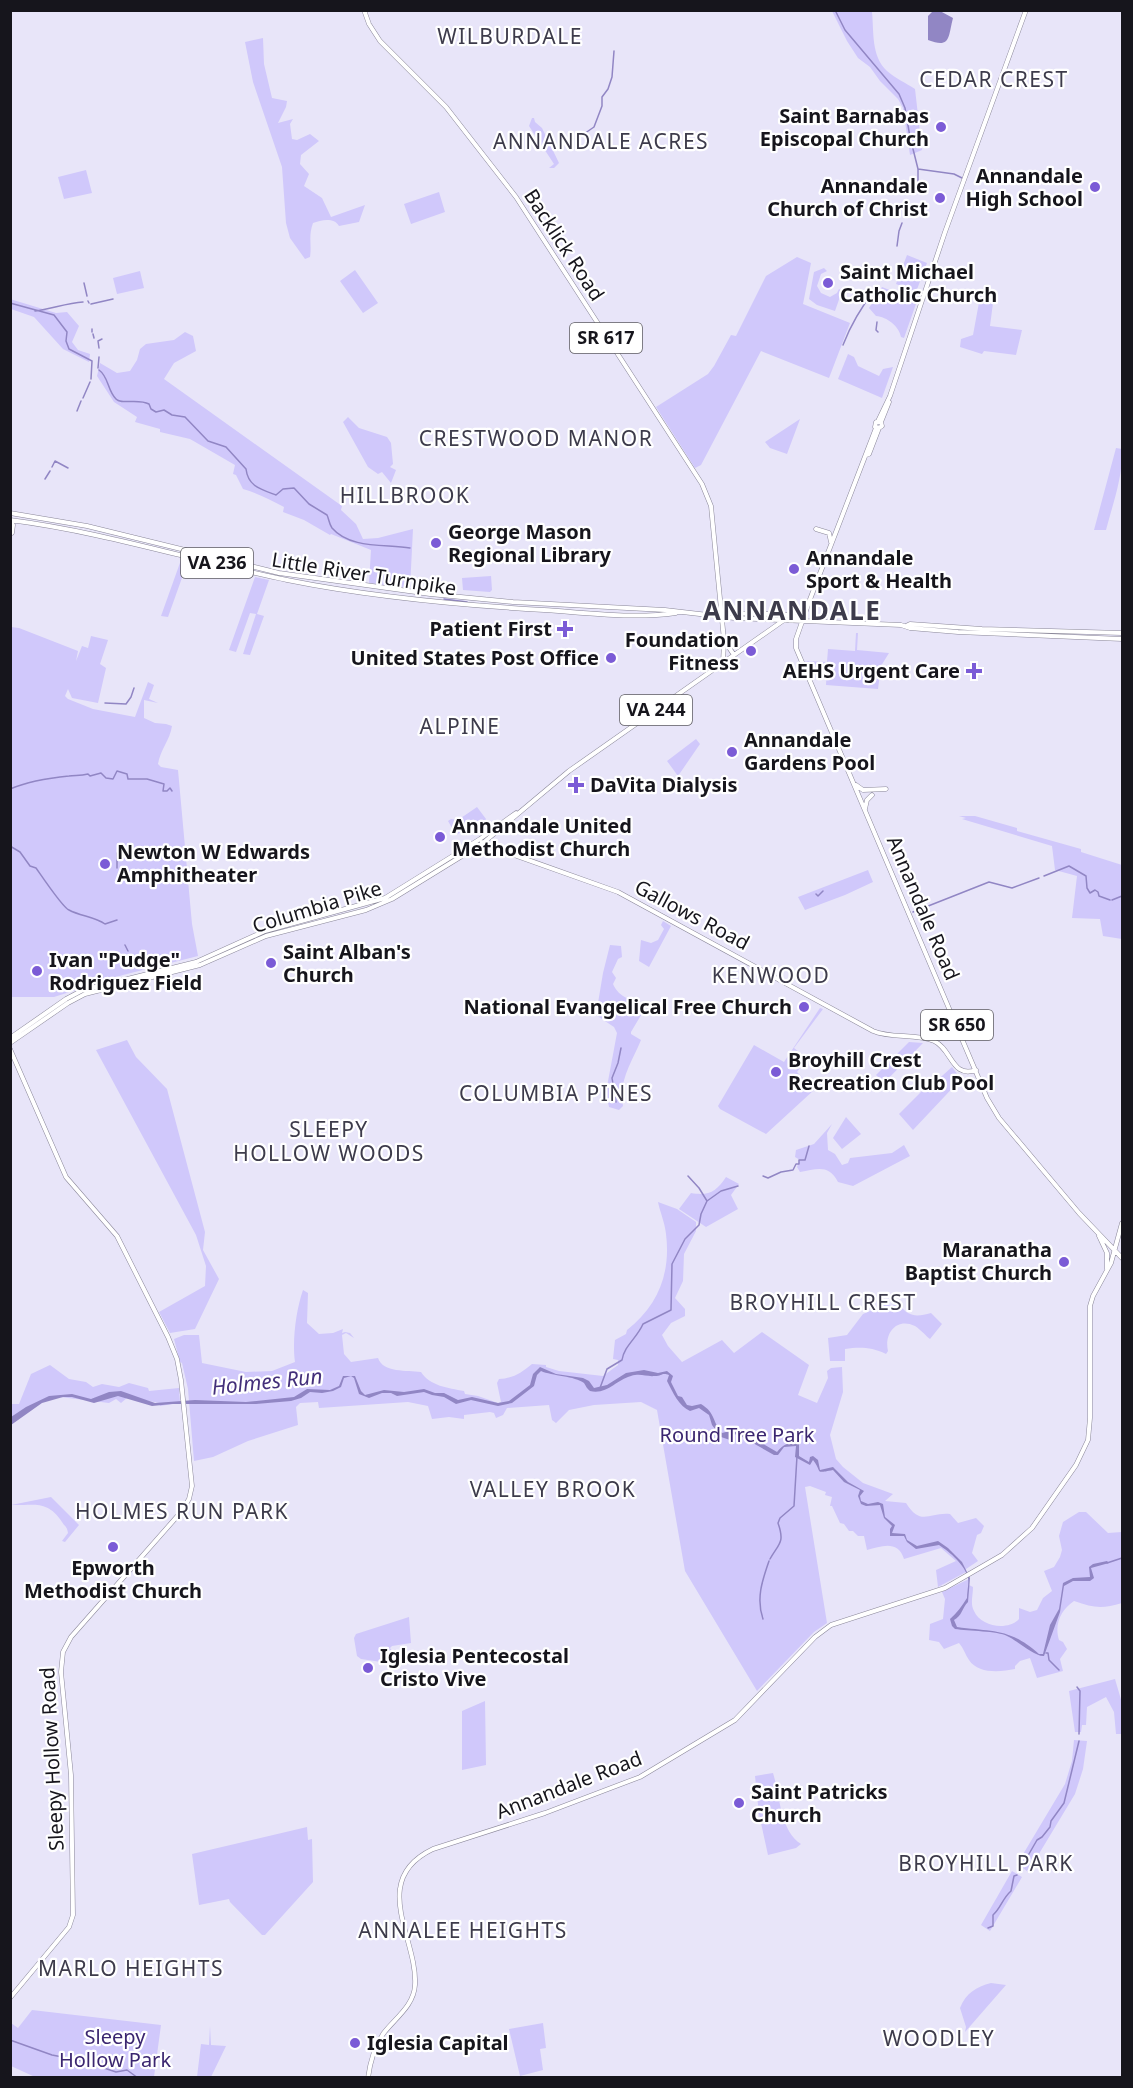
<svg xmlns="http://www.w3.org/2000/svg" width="1133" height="2088" viewBox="0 0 1133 2088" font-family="'Noto Sans',sans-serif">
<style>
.green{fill:#d0c8fb}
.water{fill:#9186c4}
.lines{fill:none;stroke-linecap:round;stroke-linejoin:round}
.stream{stroke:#9186c4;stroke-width:1.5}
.major-casing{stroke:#8a8799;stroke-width:5}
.major{stroke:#fff;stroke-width:4}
.poi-dot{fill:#7b5bd6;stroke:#fff;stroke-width:2}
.labels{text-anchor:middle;stroke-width:4.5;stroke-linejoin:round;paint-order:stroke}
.shield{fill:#fff;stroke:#5c5b60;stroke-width:1.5}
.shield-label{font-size:18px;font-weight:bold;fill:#16151c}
.poi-label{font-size:20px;font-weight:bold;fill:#16151c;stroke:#fff;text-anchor:start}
.street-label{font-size:20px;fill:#16151c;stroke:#fff}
.park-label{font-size:20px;fill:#3b2670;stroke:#fff}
.neighbourhood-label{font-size:21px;letter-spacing:1.5px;fill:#3d3b4b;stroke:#fff}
.water-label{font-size:21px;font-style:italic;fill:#432f7a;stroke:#fff}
.district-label{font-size:26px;font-weight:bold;letter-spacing:1.5px;fill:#3d3b4b;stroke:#fff}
</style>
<rect width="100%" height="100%" fill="#e8e5f9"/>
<path class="green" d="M863,10l9,2c2,20 -1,44 15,59 8,7 19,12 28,18l7,61 -12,5 -7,-47 -5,-9 -18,-18 -10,-14 -12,-9 -11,-17 -15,-30z
M263,38l1,26 8,34 15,3 -1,6 -8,16 15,-4 -3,5 2,15 5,1 13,-6 9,7 -18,14 -1,9 9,10 -5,12 18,12 9,19 34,-12 -6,17 -20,4c-5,-9 -18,-6 -26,-3 -5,14 -1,21 -3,34l-5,2 -15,-21 -4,-15 -4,-56 -29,-85 -8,-40z
M532,118h2l1,4 7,6 17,35 -5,5h-5l5,-4 -25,-38z
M86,170l6,23 -28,6 -6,-22z
M439,192l6,20 -34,12 -7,-20z
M907,255l20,8 -11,29 -20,-8z
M797,257l14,6 -8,41 47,19 -21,55 -68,-27 -60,114 -6,3 -39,-61 52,-33 6,-8 17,-31 5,1 30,-60z
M824,268l3,3 -6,3 -4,12 4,7 9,4 7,-4 2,-4 3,2 -7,20 -18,-6 -8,-6 5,-27z
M355,270l23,33 -15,10 -23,-32z
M140,271l4,17 -27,6 -4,-16z
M882,287l35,14 -13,37 -3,-1c-2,-11 -14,-20 -25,-21l-7,-8z
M980,297l13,6 -3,23 32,4 -6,25 -32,-4 -2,3 -22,-7 1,-8 12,-4z
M10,299l46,14 11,-1 12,14 -7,16 6,8 12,4 -1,8 -26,-13 -29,-32 -23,-8z
M185,332l8,4 3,15 -22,12 -10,16 178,127 -1,4 15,14 7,15 15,-1 35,-9 -3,59 -41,-5 2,-33 -40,-16 -1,1 -26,-15 -21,-8 1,-5c-13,-7 -27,-14 -41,-18l-7,-14 -3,-1 2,-9 -45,-26 -30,-7v-3l-25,-7 2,-5 -23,-15 -17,-26 3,-13 17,10 13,-2 7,-11 3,-11 6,-5 28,-4z
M848,354l6,3 4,9 21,10 4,-7 10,-2 -11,31 -44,-19z
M348,417l11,11 28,9 4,6 2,21 -3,3 6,3 -5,13 -9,-11 -4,2 -10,-7 -25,-45z
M800,419l-13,35 -17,-6 -5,-6z
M1116,448l6,1c1,28 -9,54 -16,81h-12z
M181,560l7,1 -20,56 -7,-1z
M491,576l1,14 -2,2 -27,-2 -1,-12z
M255,577l14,3 -12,34 7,2 -14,39 -7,-1 13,-40 -6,-1 -14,39 -7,-2z
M11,627l8,1 59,23 -2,10 6,-15 6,2 3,-12 17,4 -8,24 6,4 -8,35 -26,-5 -4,-9 -3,7 3,3 25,10 42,8 13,-35 6,3 -5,14 9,4 -14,-3v18l11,5 11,1 6,2c-2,14 -12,24 -14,38l3,3 17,3 14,154 6,32 -75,19 -69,22h-43z
M856,633h2l-1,17 32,3 -8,13 -3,23 -52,-4 1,-20 -22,-1 -1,-3 23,1 1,-13 27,2z
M696,739l4,5 -22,32 -11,-15z
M477,807l15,20 -10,7 -4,-5 -7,-3 -15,9 -8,-14 3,-2 7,1z
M959,816h16l42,12v3l64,18v3l41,13v74l-19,-3 -3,-17 -28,-1 5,-42 -22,-6 -3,-24 -90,-27 4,-1z
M868,870l5,12 -28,13 -40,15 -7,-13z
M663,921l8,5 -22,41 -10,-6 2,-21 10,3 7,-3 6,-11 -3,-4z
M610,945l11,1 1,11 -4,2 -6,13 4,6 -3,6c6,14 20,17 34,21l-16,27v2l10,6c-9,22 -23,41 -18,66l-4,4 -10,-3 -3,-15 11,-59 -3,-6 -18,-12 7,-42z
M820,1008l3,1 -29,39 10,8 -10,13 2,1 12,-13 -11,15 17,18 -48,44 -46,-25 -2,-3 36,-61 30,17z
M127,1040l9,17 31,32 38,143 -2,18 16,29 -24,50 -25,4 -11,-21 46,-26 1,-20 -10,-31 -100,-185z
M909,1042l14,1 -39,40 -8,-8z
M952,1067l9,12 -48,51 -14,-16 30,-30h4z
M846,1117l15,17 -19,15 -9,-11z
M832,1124l-5,9 1,17 7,4 7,11 6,-2 2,-5 42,-5 12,-8 6,11 -57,30 -15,-4c-9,-18 -21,-13 -38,-10l-3,-5 3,-7 -5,-3 1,-7 18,-6z
M726,1177l13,7 -8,11 7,14 -32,18 -27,-18 12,-16c18,3 25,-1 35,-16z
M658,1202l19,7 19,13v9l-12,23 -1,27 -8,17 10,11v7l-14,7 -9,12 6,11 14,16 40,-22 12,13 28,-21 47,33 -11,30 19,8 11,-25 -1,-7 4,-3 11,-1 1,25 -13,43 6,24 7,8 20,16 30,11 -8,7 21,2c15,24 23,9 44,11l8,9 18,-5 8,8 -3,7 -4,2 -5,18 6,8 -12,8v3l-28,15 -2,-17 20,-9 -15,-13 -37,11c-6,-19 -22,-13 -37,-9l-3,-14h-6l-5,-5h-4l-5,-7 -4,-1 -8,-17h-2l2,-9 -7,-2 1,-3 -16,-6 -5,1 22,136 -13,9 -57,59 -72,-120 -28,-161 -16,-8 -47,3 -25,5 -13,13 -4,-3 -3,-15 -42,3 -4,7 -7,3 -2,-5 -4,-1 -26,3v4l-15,-2 -17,2 -4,-13 -20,-4 -89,6 -1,-6 -18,1 -4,4 2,18 -50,16 -35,16 -19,4 -6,-72 -6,-26 -2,-1 -6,-23 10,-4h15l3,28 44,9 26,-1 23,-9c-3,-21 1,-52 8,-72l5,3 -1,30 12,11 14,-1 10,-4 -1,4 3,-1 5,1 4,5 -8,-5 -4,2 2,19 7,8 27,-4c5,15 29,12 43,14 9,14 27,16 43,19l1,3 13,2 20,7 3,-1 -4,-19 2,-4c15,-1 22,-6 33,-15l14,1v2l13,4 44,5 15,-11v-5l-5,-1 2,-19 11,-6 1,-4c31,-24 44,-57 39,-96 -1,-11 -6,-22 -8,-32z
M884,1305h16c8,12 17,12 31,8l11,11 -12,15c-4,-3 -10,-10 -15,-13 -19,-9 -31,8 -27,25l-2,3c-15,-7 -26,-7 -41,-5v12h-15l-2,-23 19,-3 16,-21z
M50,1365l19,14 17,3 7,5 9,-3 17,3 10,-4 19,5 1,3 30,-3 1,15 -20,3 -1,-3 -31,-6 -7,6 -5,-4 -7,4 -57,-7 -41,26v-18h8l12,-30z
M51,1497l28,28 -14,17 -3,-1 6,-8c-1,-7 -3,-6 -6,-11 -15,-23 -29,-16 -51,-17z
M1079,1512h7l22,21 14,-1v71c-20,6 -28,5 -48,-2 -13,9 -20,23 -15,39l4,2 4,7 -7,10 3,12 -26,7 -7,-20 -10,3 -5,5v3c-15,3 -37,5 -46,-9 -4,-6 -5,-11 -10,-17l-15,6 -5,-7 -10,-2 1,-16 13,-5 2,-20 -3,-7 27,-13v6l4,2c0,8 -3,17 1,24 7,16 34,20 45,8v-11l11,4 7,-2 6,-12 9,-7 -8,-20 10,-4 6,-10 2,-7 -3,-14 4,-14z
M409,1617l2,26 -19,3 -2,2 3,5 -12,9 -20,-3 -4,-3 -3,-18 2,-4z
M1115,1679l7,24v31h-6l-2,-22 -8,-15 -19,10 -1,18h-4l-1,7h-6l-6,-41z
M485,1701l1,64 -24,5v-59z
M1074,1740l13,1 -4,28 -8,25 -47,78 -10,-8 -2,2 49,-82 7,-23z
M773,1773c7,22 7,58 28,71l-5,4 -28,7 -9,-41 -4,-38z
M307,1827l1,13 4,-1 1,43 -48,53h-3l-32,-33 -1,-3 -30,6 -7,-51z
M1012,1871l10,6 -32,54 -9,-6z
M991,1983l15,2 -41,47 1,-5 -6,-19c6,-15 16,-21 31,-25z
M32,2010l129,15 -7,52h-119l-24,-11v-43l7,5z
M543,2023l3,25 -6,1 3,21 -23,6 -11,-47z
M210,2026l1,19 15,1 -15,31h-14l4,-33 8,1z"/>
<path class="water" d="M940,11l13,7c-5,19 -2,31 -25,22v-24l4,-4z
M540,1367l16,7 27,4 6,3 5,7 13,-3 19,-12 18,-3 14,3 9,-2 6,5 -2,6 7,14 4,1 5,8 5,1 9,-2c15,9 11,18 21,29l16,-4 39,23c6,-7 11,-11 22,-8v12l10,6 1,-5 3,-1 5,4 2,10 13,-3 15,15 16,9 -4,5 1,5 7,3 10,-2 5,2 2,13 10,8 -3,8 13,1 2,6 10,6 21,-5 10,7 14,14 8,16 -2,24c-6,6 -6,14 -14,18l3,7c36,5 53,1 82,27h4l7,-29 9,-16 4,-26 10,-5 17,-1 -1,-10 4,-3 14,-3 2,2 -18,5 3,10 -4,3h-17l-9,5 -4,26 -16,44c-9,1 -26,-15 -37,-20 -9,-5 -39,-5 -52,-7l-3,-3 -2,-7c7,-6 12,-13 17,-21 0,-6 2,-14 1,-20 -3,-13 -18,-26 -29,-33l-23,4 -9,-7 -3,-6h-14v-7l2,-3 -8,-8 -4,-13 -14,1 -5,-2 -3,-8 2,-6 -16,-8 -11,-12c-20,4 -10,2 -20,-10l-3,5 -15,-8 1,-11 -12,1 -6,8h-4l-37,-21 -4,1 -3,5 -9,-3 -9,-12 -3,-10 -10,-7 -9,3c-11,-5 -17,-18 -23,-30l2,-6c-7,-3 -7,1 -14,1 -9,1 -14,-3 -24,0 -15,4 -24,19 -41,15 -3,-2 -4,-5 -6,-8 -9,-7 -32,-7 -43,-12l-4,4 -3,11 -22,17 -14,3 -27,-6 -15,4 -12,-7 -12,-2 -8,-3 -27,4 -6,-3h-9l-13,5 -10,-4 -5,-16 -3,-2 -7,2 -3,9 -8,4 -11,2 -12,-1 -9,6 -10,3 -35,3h-84l-20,2 -34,-10 -24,7 -22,-6h-9l-21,6 -31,22v-8l15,-10 23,-11 23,-2 19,5 18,-7 12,-1 34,12 40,-3 51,2 48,-5 13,-8 23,1 9,-4 4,-10h12l6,15 4,4 19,-5 20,2 20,-3 11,4h9l14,7 14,-3 26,6 11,-2 21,-16 3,-11z"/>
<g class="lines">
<path class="stream" d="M835,10l10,20 54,64 6,14 5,29 8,32 36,5 8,4
M578,138l16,-11 8,-21v-9l6,-8 4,-12 2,-26
M914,193l4,-10v-14
M897,246l2,-15 3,-8
M84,283l3,13
M88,301l1,2
M10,303l44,12 13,17 -1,9 3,8 23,12 -1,18
M91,304l22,-5
M35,311c16,-2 32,-8 48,-9
M877,322l-1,8 2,2
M92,329v3
M93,334l1,4
M843,345c8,-21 19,-39 33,-57
M99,348l-1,-7 4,-2
M98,368l1,-11
M99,370c10,7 8,20 17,29 5,6 22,-1 33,5l2,5 5,3 8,-2 8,5 13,2 23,24 18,6 20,22c2,17 14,20 30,26l7,-6 11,-1 15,16 18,11c2,4 2,9 5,13 18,21 53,16 78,20
M83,398l7,-16
M77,411l4,-10
M52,467l3,-6 13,7
M45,479l5,-8
M444,599l23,3
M105,703l21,1 5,-7 3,-9
M10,789c19,-8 39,-11 59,-13 6,-1 11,0 19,-2l2,2 11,-3 5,5 7,1 4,-8 10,3 1,5h19l17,5 -1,7h4l3,-3 2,3
M10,846l10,6 10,14 6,2c5,7 27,40 33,42 11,6 26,7 36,14l12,-4
M117,853v15
M1044,876l25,-10 17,10 1,12 3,5 5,-3 3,2 1,4 11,4
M816,894l2,2 5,-5
M1112,900l10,-4
M913,912l76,-30 23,6 27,-10
M125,945l3,6
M616,1102l-4,-24 6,-15 3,-15
M763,1176l5,2 13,-6 12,-2 3,-6h3v-4h6l4,-14
M707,1201l14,-10 17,-5
M600,1388l7,-19 15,-9c2,-14 15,-22 21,-36l28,-14 1,-46 13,-25 14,-14 2,-11 6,-13 -8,-13 -11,-12
M770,1559c9,-16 15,-16 8,-36l2,-5 14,-12 3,-50
M1107,1563l15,-5
M763,1619c-7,-20 -1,-38 6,-58
M1046,1653h2l1,7 10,10
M1077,1687l3,4 -1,43
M1022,1866l15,-26 5,-3 8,-10 1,-6 13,-18 15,-62
M988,1928l5,-2v-11c8,-7 9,-16 18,-24l3,-15 3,-1
M10,2040l42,15 31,6 33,11 11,-2 11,8"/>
<g class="major-casing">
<path id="major" d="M364,10l5,14 11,17 66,66 70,90 186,287 9,22 13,134 10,15
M878,421l12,-25 55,-164 81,-222
M881,422h-5l-1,5 4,1 3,-2 -1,-4 8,-20
M876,428l-67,174 -13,37v9l191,450 12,20 80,95 43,45
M866,455l3,-1 10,-26
M10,513l77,13 192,47 151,21 83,8 152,8 69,8 167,7 9,3 48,4 164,7
M10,520c94,12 184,41 277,60 84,17 171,25 257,30 44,3 89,9 132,3
M10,520l3,5 -1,8
M816,529l13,4 2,9
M722,615l3,-2c16,1 66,-1 78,6
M906,626l4,-2 72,5 140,4
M723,662l1,-19
M856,785l7,5 23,-1
M865,809l2,-9 5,-5
M482,842l7,4 129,46 255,139c19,8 42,2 61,10 18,8 18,38 42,29
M145,966l11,4
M10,1038l56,-39 17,-9 113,-28 69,-31 120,-33 95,-59 36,-26
M10,1043l58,-40 17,-9 115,-29 66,-29 100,-26 26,-11 91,-56 86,-72 215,-151
M10,1049l56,128 51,59 51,101 9,22 4,21 11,106 -3,13 -8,13 -110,125 -8,15 -2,20 10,103 2,140 -4,12 -59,71
M1099,1236l8,17v16
M368,2078c2,-16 6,-30 15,-44 11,-15 31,-28 32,-49 3,-46 -47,-105 18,-136l112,-36 95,-36 95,-57 80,-83 16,-12 114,-37 57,-33 30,-27 44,-63 12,-25 2,-22v-112l3,-10 18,-33 11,-40"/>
</g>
<use href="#major" class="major"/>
</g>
<g class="poi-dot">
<circle cx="941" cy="127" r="6"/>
<circle cx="1095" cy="187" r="6"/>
<circle cx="940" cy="198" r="6"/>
<circle cx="828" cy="283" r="6"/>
<circle cx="436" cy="543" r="6"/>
<circle cx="794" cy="569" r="6"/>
<path d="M562 620h6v6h6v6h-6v6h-6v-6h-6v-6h6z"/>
<circle cx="751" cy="651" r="6"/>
<circle cx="611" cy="658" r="6"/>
<path d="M971 662h6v6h6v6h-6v6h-6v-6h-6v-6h6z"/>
<circle cx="732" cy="752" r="6"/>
<path d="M573 776h6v6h6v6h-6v6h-6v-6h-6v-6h6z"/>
<circle cx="440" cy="837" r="6"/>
<circle cx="105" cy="864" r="6"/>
<circle cx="271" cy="963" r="6"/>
<circle cx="37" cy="971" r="6"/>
<circle cx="804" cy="1007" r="6"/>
<circle cx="776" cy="1072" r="6"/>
<circle cx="1064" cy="1262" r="6"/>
<circle cx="113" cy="1547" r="6"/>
<circle cx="368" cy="1668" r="6"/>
<circle cx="739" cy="1803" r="6"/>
<circle cx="355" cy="2043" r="6"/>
</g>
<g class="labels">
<g class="shield">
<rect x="570" y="323" width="72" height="30" rx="4.5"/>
<rect x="181" y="548" width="72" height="30" rx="4.5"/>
<rect x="620" y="695" width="72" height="30" rx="4.5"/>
<rect x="921" y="1010" width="72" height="30" rx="4.5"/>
</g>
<g class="shield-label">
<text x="606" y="344">SR 617</text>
<text x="217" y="569">VA 236</text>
<text x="656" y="716">VA 244</text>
<text x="957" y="1031">SR 650</text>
</g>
<g class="poi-label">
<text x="929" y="123" text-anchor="end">Saint Barnabas<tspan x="929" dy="23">Episcopal Church</tspan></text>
<text x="1083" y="183" text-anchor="end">Annandale<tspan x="1083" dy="23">High School</tspan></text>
<text x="928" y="193" text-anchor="end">Annandale<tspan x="928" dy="23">Church of Christ</tspan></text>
<text x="840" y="279">Saint Michael<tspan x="840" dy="23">Catholic Church</tspan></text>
<text x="448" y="539">George Mason<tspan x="448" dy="23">Regional Library</tspan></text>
<text x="806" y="565">Annandale<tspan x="806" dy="23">Sport &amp; Health</tspan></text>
<text x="552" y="636" text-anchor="end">Patient First</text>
<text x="739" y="647" text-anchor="end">Foundation<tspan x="739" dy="23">Fitness</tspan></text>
<text x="599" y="665" text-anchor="end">United States Post Office</text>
<text x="960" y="678" text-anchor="end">AEHS Urgent Care</text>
<text x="744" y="747">Annandale<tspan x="744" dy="23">Gardens Pool</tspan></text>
<text x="590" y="792">DaVita Dialysis</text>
<text x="452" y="833">Annandale United<tspan x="452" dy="23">Methodist Church</tspan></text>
<text x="117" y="859">Newton W Edwards<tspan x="117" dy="23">Amphitheater</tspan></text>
<text x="283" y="959">Saint Alban's<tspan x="283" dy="23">Church</tspan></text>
<text x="49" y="967">Ivan "Pudge"<tspan x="49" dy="23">Rodriguez Field</tspan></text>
<text x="792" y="1014" text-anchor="end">National Evangelical Free Church</text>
<text x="788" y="1067">Broyhill Crest<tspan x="788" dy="23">Recreation Club Pool</tspan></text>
<text x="1052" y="1257" text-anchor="end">Maranatha<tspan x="1052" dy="23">Baptist Church</tspan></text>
<text x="113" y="1575" text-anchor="middle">Epworth<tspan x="113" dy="23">Methodist Church</tspan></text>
<text x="380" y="1663">Iglesia Pentecostal<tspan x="380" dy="23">Cristo Vive</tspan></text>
<text x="751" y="1799">Saint Patricks<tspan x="751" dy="23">Church</tspan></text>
<text x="367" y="2050">Iglesia Capital</text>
</g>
<g class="street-label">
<text transform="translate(564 245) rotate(57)" y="7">Backlick Road</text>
<text transform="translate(364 574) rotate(9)" y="7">Little River Turnpike</text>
<text transform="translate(317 907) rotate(-17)" y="7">Columbia Pike</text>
<text transform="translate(923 908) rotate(67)" y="7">Annandale Road</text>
<text transform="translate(692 915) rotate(28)" y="7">Gallows Road</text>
<text transform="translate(52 1759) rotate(-93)" y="7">Sleepy Hollow Road</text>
<text transform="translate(569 1785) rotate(-21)" y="7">Annandale Road</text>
</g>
<g class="park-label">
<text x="737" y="1442">Round Tree Park</text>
<text x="115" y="2044">Sleepy<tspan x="115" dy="23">Hollow Park</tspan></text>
</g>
<g class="neighbourhood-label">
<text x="510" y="44">WILBURDALE</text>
<text x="994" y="87">CEDAR CREST</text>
<text x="601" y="149">ANNANDALE ACRES</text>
<text x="536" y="446">CRESTWOOD MANOR</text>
<text x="405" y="503">HILLBROOK</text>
<text x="460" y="734">ALPINE</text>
<text x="771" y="983">KENWOOD</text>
<text x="556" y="1101">COLUMBIA PINES</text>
<text x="329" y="1137">SLEEPY<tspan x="329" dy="24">HOLLOW WOODS</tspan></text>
<text x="823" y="1310">BROYHILL CREST</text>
<text x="553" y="1497">VALLEY BROOK</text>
<text x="182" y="1519">HOLMES RUN PARK</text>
<text x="986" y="1871">BROYHILL PARK</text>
<text x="463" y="1938">ANNALEE HEIGHTS</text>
<text x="131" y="1976">MARLO HEIGHTS</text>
<text x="939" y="2046">WOODLEY</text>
</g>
<g class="water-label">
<text transform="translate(267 1382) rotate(-6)" y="7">Holmes Run</text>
</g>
<g class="district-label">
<text x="792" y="620">ANNANDALE</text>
</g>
</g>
<rect width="1133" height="2088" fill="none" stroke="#16151c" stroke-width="24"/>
</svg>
